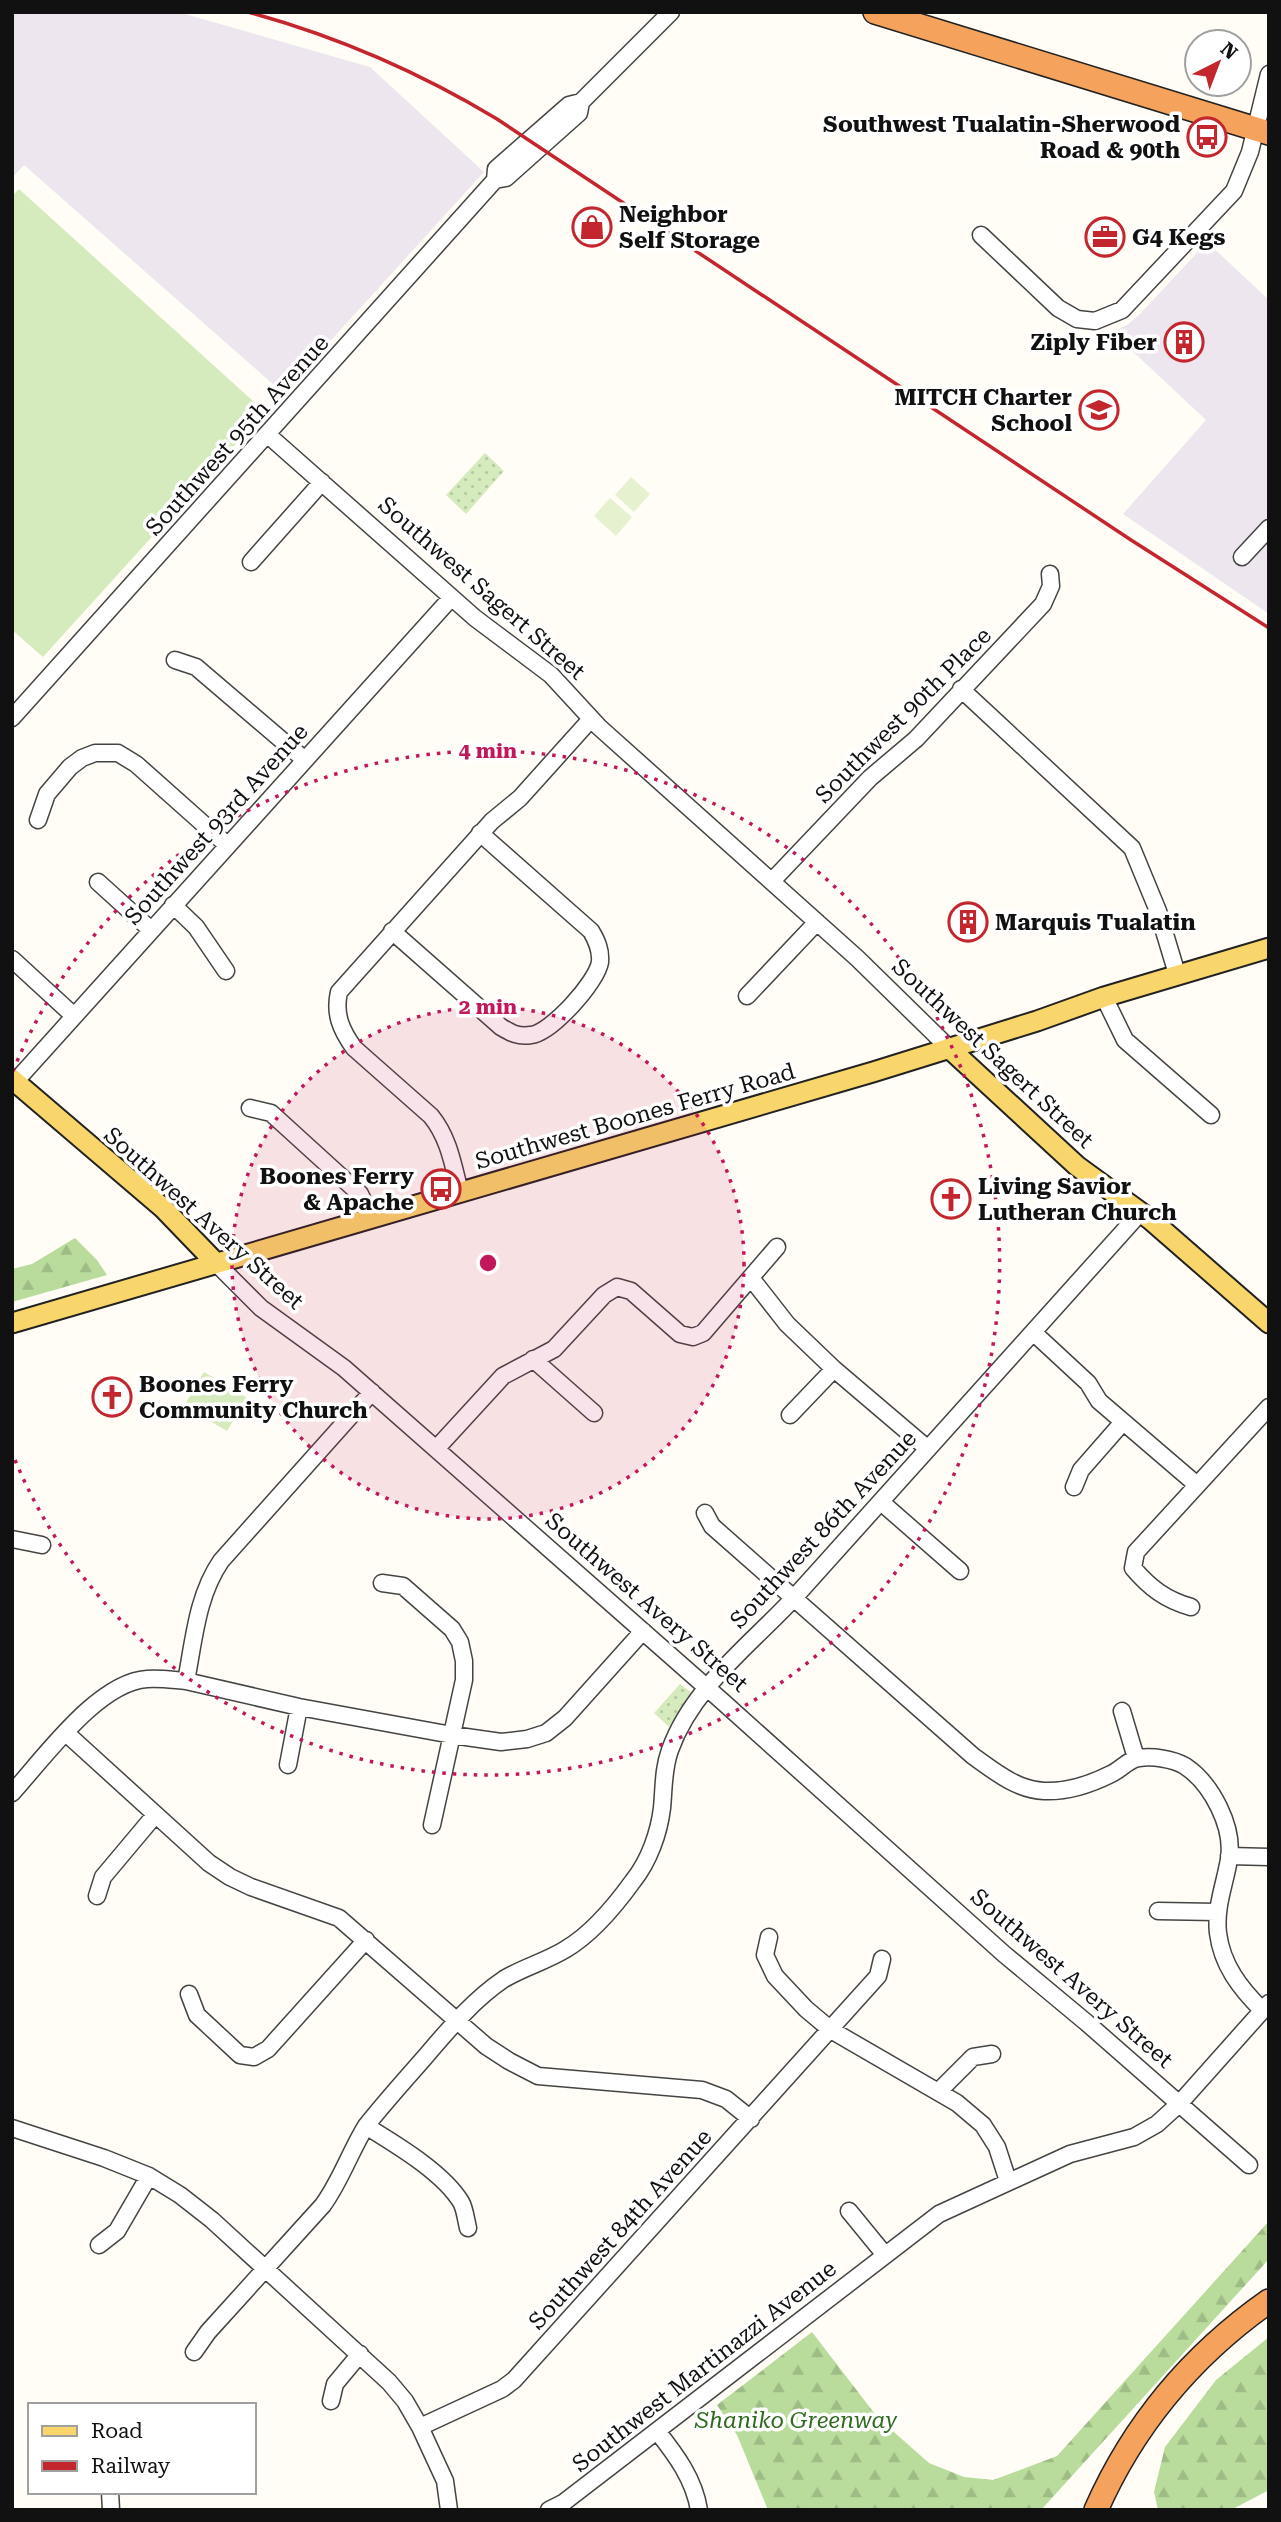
<svg xmlns="http://www.w3.org/2000/svg" width="1281" height="2522" viewBox="0 0 1281 2522" font-family="'Roboto Serif',serif">
<style>
.industrial{fill:#eee6ef}
.grass{fill:#d5ebbd}
.forest{fill:url(#forest-firs)}
.park{fill:url(#park-dots)}
.pitch{fill:#e6f2cf}
.lines{fill:none;stroke-linecap:round;stroke-linejoin:round}
.minor-casing{stroke:#444;stroke-width:19}
.major-casing{stroke:#222;stroke-width:23}
.highway-casing{stroke:#222;stroke-width:26}
.minor{stroke:#fff;stroke-width:16}
.major{stroke:#f9d66b;stroke-width:19}
.highway{stroke:#f5a25d;stroke-width:23}
.rail{stroke:#c4262e;stroke-width:3.5}
.ring{fill:none;stroke:#c2185b;stroke-width:3.5;stroke-dasharray:3.5 7}
.labels{text-anchor:middle;stroke-width:7;stroke-linejoin:round;paint-order:stroke}
.poi-label{font-size:23px;font-weight:bold;fill:#111;stroke:#fff;text-anchor:start}
.street-label{font-size:23px;fill:#111;stroke:#fff}
.park-label{font-size:23px;font-style:italic;fill:#2f6b1f;stroke:#fff}
.centre{fill:#c2185b;stroke:#fff;stroke-width:3.5}
.ring-label{font-size:21px;text-anchor:middle;font-weight:bold;fill:#c2185b;stroke:#fff;stroke-width:7;stroke-linejoin:round;paint-order:stroke}
</style>
<defs>
<pattern id="forest-firs" width="22" height="20" patternUnits="userSpaceOnUse" patternTransform="scale(1.75)"><rect width="22" height="20" fill="#b9dc9c"/><path d="M5 1l3.5 6h-7zM16 11l3.5 6h-7z" fill="#9ebc85"/></pattern>
<pattern id="park-dots" width="8" height="8" patternUnits="userSpaceOnUse" patternTransform="scale(1.75)"><rect width="8" height="8" fill="#d5ebbd"/><path d="M2 2h.1M6 6h.1" fill="none" stroke="#b6c8a1" stroke-width="1.8" stroke-linecap="round"/></pattern>
</defs>
<rect width="100%" height="100%" fill="#fffdf5"/>
<path class="industrial" d="M12,12h166l192,55 114,105 -201,221 -259,-228 -12,13z
M1207,242l62,58v314l-146,-100 83,-94 -94,-88 15,-7 13,-11z"/>
<path class="grass" d="M19,189l246,223 -222,245 -31,-27v-434z
M204,1372l43,26 -20,33 -43,-25z"/>
<path class="forest" d="M75,1238l22,22 10,15 -95,27v-33l20,-5z
M1269,2221v38l-228,251h-273l-31,-75 -20,-30 95,-73 66,86 51,45 35,14 29,3 64,-24z
M1269,2337v153l-38,20h-73l-4,-18 11,-45 51,-67z"/>
<path class="park" d="M485,453l19,18 -38,43 -20,-19z
M680,1684l12,9 -23,34 -15,-14z"/>
<path class="pitch" d="M631,477l19,17 -16,18 -19,-17z
M610,498l22,19 -16,19 -22,-20z"/>
<g class="lines">
<g class="minor-casing">
<path id="minor" d="M495,180l11,-2 73,-65 2,-11
M981,235l77,73 19,11 18,2 27,-11 112,-119 16,-39 19,-78
M268,435l207,183 76,57 48,52 258,231 92,90
M1242,557l27,-29
M251,562l71,-80
M175,660l21,7 109,93
M961,689l171,159 26,63 19,63
M12,718l483,-538 1,-11 73,-64 12,-3 90,-90
M38,820l9,-26 23,-27 12,-9 13,-5h23l18,11 91,81
M772,881l98,-103 46,-39 127,-135 8,-18 -1,-12
M98,882l53,48
M173,905l23,22 30,44
M392,931l109,96c10,6 17,10 30,8 20,-2 66,-53 69,-73 1,-12 -3,-21 -9,-31l-111,-98
M12,959l62,57
M747,996l70,-74
M1104,997l21,43 86,75
M15,1082l436,-484
M250,1108l21,5 89,81 11,23
M460,1192c-7,-27 -11,-54 -29,-76l-77,-68c-13,-18 -20,-34 -15,-56l153,-171 28,-23 71,-79
M216,1263l45,45 83,60 378,333 282,253 83,69 162,142
M751,1278l36,46 47,45 94,80
M1034,1333l54,50 11,18 98,84
M533,1359l61,54
M790,1415l44,-46
M436,1449l67,-73 51,-27 50,-54 13,-8 14,4 49,43 13,3 10,-4 74,-86
M1074,1487l7,-17 42,-48
M881,1502l79,69
M705,1513l7,13 261,230c21,15 44,34 71,35 23,1 47,-7 67,-17 9,-4 18,-15 28,-16 14,-2 34,1 46,8 27,18 49,61 44,93 -4,25 -14,48 -11,74 4,32 22,55 44,77
M12,1539l30,6
M382,1583l21,3 49,43 8,13 4,19v19l-32,145
M1191,1607c-25,-7 -41,-19 -58,-39l3,-16 133,-145
M186,1681l113,26 153,28 49,7 26,-3 19,-6 19,-15 78,-87
M1122,1711l14,47
M66,1733l143,130 21,14 21,10 88,31 147,128 23,15 29,15 164,14 24,9 25,20
M288,1765l11,-58
M12,1793c32,-35 86,-111 135,-114 13,-1 26,1 39,2 8,-41 11,-85 35,-120l151,-169
M1229,1856l40,1
M97,1896l6,-19 52,-62
M1158,1911l59,1
M769,1937l-4,18 10,21 31,33 25,21 126,73 26,22 14,22 11,34
M189,1994l8,21 43,40 14,2 14,-8 98,-109
M939,2091l34,-34 19,-3
M366,2126c29,18 77,46 95,76 4,7 5,18 7,26
M12,2128l92,30 45,18 31,19 32,25 177,162 16,19 15,26 25,54 4,29
M849,2211l36,44
M99,2245l18,-14 32,-55
M194,2352l14,-20 115,-127c18,-25 27,-53 43,-79 19,-24 39,-46 59,-69 24,-28 48,-57 79,-78 20,-12 43,-18 62,-30 27,-16 49,-43 67,-68 16,-20 26,-48 29,-73 2,-20 1,-39 8,-58 22,-62 80,-105 123,-151l347,-386
M331,2401l4,-17 25,-30
M420,2427l82,-38 12,-9 364,-404 4,-17
M657,2431c19,24 37,48 42,79
M110,2492l1,18
M549,2510l14,-7 376,-289 131,-60 64,-17 23,-13 22,-20 90,-101"/>
</g>
<g class="major-casing">
<path id="major" d="M949,1048l128,118 74,54 118,103
M12,1079l151,129 53,55
M12,1323l861,-251 164,-51 67,-24 165,-49"/>
</g>
<g class="highway-casing">
<path id="highway" d="M875,12l394,121
M1096,2510c38,-86 96,-155 173,-209"/>
</g>
<use href="#minor" class="minor"/>
<use href="#major" class="major"/>
<use href="#highway" class="highway"/>
<path class="rail" d="M248,12c88,24 171,60 249,107l634,421 138,88"/>
</g>
<circle cx="488" cy="1263" r="256" fill="#c2185b" fill-opacity=".12"/>
<g class="ring">
<circle cx="488" cy="1263" r="256"/>
<path d="M13 1071A512 512 0 1 1 13 1455"/>
</g>
<defs>
<g id="bus-ring" transform="scale(2.0125)"><circle r="9.5" fill="#fff" stroke="#c4262e" stroke-width="1.5"/><path d="M-5-6H5V4H4V6H2V4H-2V6H-4V4H-5ZM-3.5-4V0h7V-4ZM-3.5 1.2v1.5H-2V1.2ZM2 1.2v1.5H3.5V1.2Z" fill="#c4262e"/></g>
<g id="shop-ring" transform="scale(2.0125)"><circle r="9.5" fill="#fff" stroke="#c4262e" stroke-width="1.5"/><path d="M-5-2.5h2.3a2.7 3.5 0 0 1 5.4 0H5L5.5 6h-11ZM-1.5-2.5h3a1.5 2.3 0 0 0-3 0Z" fill="#c4262e"/></g>
<g id="office-ring" transform="scale(2.0125)"><circle r="9.5" fill="#fff" stroke="#c4262e" stroke-width="1.5"/><path d="M-6-3h4V-5.5h4V-3h4V5H-6ZM-1-4.5V-3h2v-1.5ZM-6 0V1H6V0Z" fill="#c4262e"/></g>
<g id="building-ring" transform="scale(2.0125)"><circle r="9.5" fill="#fff" stroke="#c4262e" stroke-width="1.5"/><path d="M-4-6H4V6H1V3H-1V6H-4ZM-2.5-4.3h1.7v1.8h-1.7ZM.8-4.3h1.7v1.8H.8ZM-2.5-1h1.7V.8h-1.7ZM.8-1h1.7V.8H.8Z" fill="#c4262e"/></g>
<g id="school-ring" transform="scale(2.0125)"><circle r="9.5" fill="#fff" stroke="#c4262e" stroke-width="1.5"/><path d="M0-5L7-2L0 1L-7-2ZM-4 1L0 2.5L4 1V4Q0 6-4 4Z" fill="#c4262e"/></g>
<g id="church-ring" transform="scale(2.0125)"><circle r="9.5" fill="#fff" stroke="#c4262e" stroke-width="1.5"/><path d="M-1.2-6h2.4v3.5h3.3v2.4h-3.3V6h-2.4V-.1h-3.3v-2.4h3.3Z" fill="#c4262e"/></g>
</defs>
<g fill-rule="evenodd">
<use href="#bus-ring" x="1207" y="137"/>
<use href="#shop-ring" x="592" y="227"/>
<use href="#office-ring" x="1105" y="237"/>
<use href="#building-ring" x="1184" y="342"/>
<use href="#school-ring" x="1099" y="410"/>
<use href="#building-ring" x="968" y="922"/>
<use href="#bus-ring" x="441" y="1189"/>
<use href="#church-ring" x="951" y="1199"/>
<use href="#church-ring" x="112" y="1397"/>
</g>
<g class="labels">
<g class="poi-label">
<text x="1180" y="132" text-anchor="end">Southwest Tualatin-Sherwood<tspan x="1180" dy="26">Road &amp; 90th</tspan></text>
<text x="619" y="222">Neighbor<tspan x="619" dy="26">Self Storage</tspan></text>
<text x="1132" y="245">G4 Kegs</text>
<text x="1157" y="350" text-anchor="end">Ziply Fiber</text>
<text x="1072" y="405" text-anchor="end">MITCH Charter<tspan x="1072" dy="26">School</tspan></text>
<text x="995" y="930">Marquis Tualatin</text>
<text x="414" y="1184" text-anchor="end">Boones Ferry<tspan x="414" dy="26">&amp; Apache</tspan></text>
<text x="978" y="1194">Living Savior<tspan x="978" dy="26">Lutheran Church</tspan></text>
<text x="139" y="1392">Boones Ferry<tspan x="139" dy="26">Community Church</tspan></text>
</g>
<g class="street-label">
<text transform="translate(237 435) rotate(-48)" y="8">Southwest 95th Avenue</text>
<text transform="translate(482 588) rotate(41)" y="8">Southwest Sagert Street</text>
<text transform="translate(903 715) rotate(-45)" y="8">Southwest 90th Place</text>
<text transform="translate(216 824) rotate(-48)" y="8">Southwest 93rd Avenue</text>
<text transform="translate(993 1053) rotate(43)" y="8">Southwest Sagert Street</text>
<text transform="translate(635 1116) rotate(-16)" y="8">Southwest Boones Ferry Road</text>
<text transform="translate(204 1218) rotate(42)" y="8">Southwest Avery Street</text>
<text transform="translate(823 1529) rotate(-47)" y="8">Southwest 86th Avenue</text>
<text transform="translate(647 1602) rotate(41)" y="8">Southwest Avery Street</text>
<text transform="translate(1072 1978) rotate(41)" y="8">Southwest Avery Street</text>
<text transform="translate(620 2229) rotate(-48)" y="8">Southwest 84th Avenue</text>
<text transform="translate(704 2366) rotate(-38)" y="8">Southwest Martinazzi Avenue</text>
</g>
<g class="park-label">
<text x="796" y="2428">Shaniko Greenway</text>
</g>
</g>
<circle cx="488" cy="1263" r="10" class="centre"/>
<g class="ring-label">
<text x="488" y="758">4 min</text>
<text x="488" y="1014">2 min</text>
</g>
<rect width="1281" height="2522" fill="none" stroke="#111111" stroke-width="28"/>
<rect x="28" y="2403" width="228" height="91" fill="#ffffff" stroke="#a0a0a0" stroke-width="2"/>
<rect x="42" y="2426" width="35" height="10" fill="#f9d66b" stroke="#a0a0a0" stroke-width="2"/>
<text x="91" y="2438" font-size="21" fill="#111111">Road</text>
<rect x="42" y="2461" width="35" height="10" fill="#c4262e" stroke="#a0a0a0" stroke-width="2"/>
<text x="91" y="2473" font-size="21" fill="#111111">Railway</text>
<g transform="translate(1218 63) rotate(42)"><circle r="33" fill="#ffffff" stroke="#a0a0a0" stroke-width="2"/>
<path d="M0-5L12 26L0 18L-12 26Z" fill="#c4262e"/>
<text y="-10" font-size="19" font-weight="bold" text-anchor="middle" fill="#111111">N</text>
</g>
</svg>
